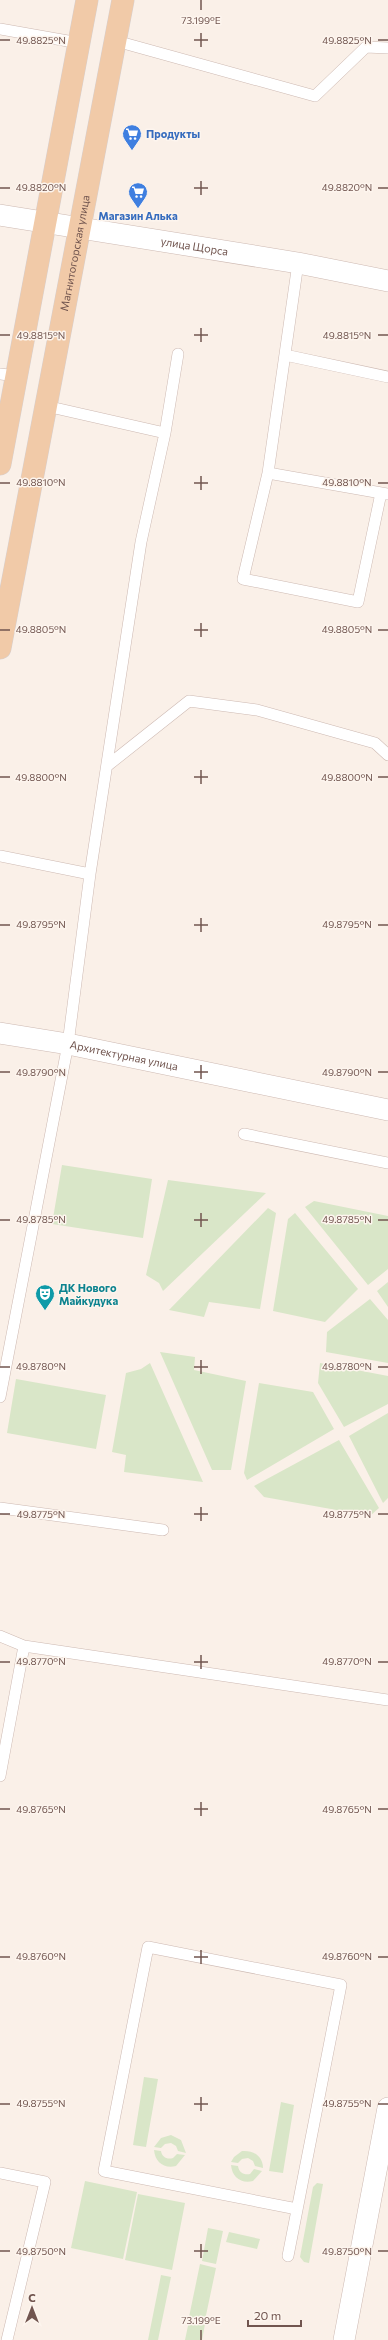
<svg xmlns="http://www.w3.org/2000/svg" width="388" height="2340" viewBox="0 0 388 2340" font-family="Commissioner,sans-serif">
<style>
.green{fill:#d9e6c8}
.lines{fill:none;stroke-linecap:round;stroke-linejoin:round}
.service-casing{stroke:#cdb9b2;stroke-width:12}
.minor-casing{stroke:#cdb9b2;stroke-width:22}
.primary-casing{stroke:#d7cfce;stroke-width:23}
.service{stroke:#fff;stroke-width:11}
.minor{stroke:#fff;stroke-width:21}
.primary{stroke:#f1caa8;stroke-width:22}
.ticks{fill:none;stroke:#71554f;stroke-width:1.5}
.labels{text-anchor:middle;stroke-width:3;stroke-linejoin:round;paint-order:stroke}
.shop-label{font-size:11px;font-weight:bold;fill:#366cbe;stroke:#fdf5ee;text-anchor:start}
.street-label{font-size:11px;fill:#71554f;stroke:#fdf5ee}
.culture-label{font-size:11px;font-weight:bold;fill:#0d838f;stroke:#fdf5ee;text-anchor:start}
.ticks-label{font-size:10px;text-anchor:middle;fill:#71554f;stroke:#fdf5ee;stroke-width:3;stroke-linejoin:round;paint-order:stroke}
</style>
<rect width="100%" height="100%" fill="#faf0e8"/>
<path class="green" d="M62,1165l90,14 -9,59 -91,-14z
M168,1180l98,13 -103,98 -4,-8 -13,-8z
M314,1201l74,15v53l-20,16 -63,-78z
M268,1208l8,5 -16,96 -51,-7 -5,15 -35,-7z
M295,1213l63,76 -33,33 -52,-11 15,-92z
M388,1282v25l-11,-16z
M370,1299l18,21v43l-62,-11 1,-20z
M160,1352l35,5 -1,13 52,11 -15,89h-19z
M150,1363l53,119 -79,-10 2,-17 -14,-3 14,-79 15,-4z
M320,1363l68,13v28l-44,23 -26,-44z
M16,1379l90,16 -10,54 -89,-16z
M259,1383l54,9 21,37 -87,51 -3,-7z
M388,1413v85l-5,5 -34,-67z
M339,1440l40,68 -9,8 -106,-19 -10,-11z
M144,2077l14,2 -12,68 -13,-2z
M281,2102l13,3 -11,68 -14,-2z
M171,2135l10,5 5,13 -8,-2 -2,-5 -5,-3 -6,1 -4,4 -7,-1 7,-9z
M154,2150l7,1c1,6 6,9 12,7l4,-4 8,1 -9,11c-12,3 -21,-4 -22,-16z
M242,2151c11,-1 21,5 21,17l-8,-2 -2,-5 -5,-3 -6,1 -4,4 -7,-1 3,-5z
M231,2165l7,1c1,7 6,9 12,8l4,-5 8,2 -9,10c-12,3 -21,-4 -22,-16z
M85,2181l52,11 -14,67 -52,-11z
M317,2183l6,1 -14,79 -5,-1 -4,-5 13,-70z
M138,2194l47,9 -13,67 -47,-10z
M208,2228l15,3 -7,33 -14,-3z
M229,2232l31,7 -3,10 -31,-7z
M200,2264l16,4 -11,52 -16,-3z
M161,2275l10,2 -13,63h-10z
M189,2321l16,3 -3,16h-17z"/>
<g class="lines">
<g class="service-casing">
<path id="service" d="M0,29l79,14
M116,41l199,55 51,-49 22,1
M298,263l-30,210 119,21
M285,355l103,22
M0,374l17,2
M165,433l13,-79
M268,473l-25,106 115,23 23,-109
M107,766l82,-65 68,9 118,33 13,12
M0,856l90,18 51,-332 24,-109 -119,-27
M244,1134l144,29
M0,1397l68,-353 22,-170
M0,1508l163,22
M0,1636l24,10
M0,1776l24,-130 364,54
M0,2173l45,9 -38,158
M288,2256l53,-271 -193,-38 -44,224 193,38"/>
</g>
<g class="minor-casing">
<g id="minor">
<path id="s1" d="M0,215l298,48 90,18"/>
<path id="s2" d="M0,1033l68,11 320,66"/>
<path d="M344,2340l44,-232"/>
</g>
</g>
<g class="primary-casing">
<g id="primary">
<path d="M0,464l87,-464"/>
<path id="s3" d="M0,648l123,-648"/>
</g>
</g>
<use href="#service" class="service"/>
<use href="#minor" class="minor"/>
<use href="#primary" class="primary"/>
</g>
<path class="ticks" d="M201,0v10M201,33v14M0,40h10M194,40h14M378,40h10M201,181v14M0,188h10M194,188h14M378,188h10M201,328v14M0,335h10M194,335h14M378,335h10M201,476v14M0,483h10M194,483h14M378,483h10M201,623v14M0,630h10M194,630h14M378,630h10M201,770v14M0,777h10M194,777h14M378,777h10M201,918v14M0,925h10M194,925h14M378,925h10M201,1065v14M0,1072h10M194,1072h14M378,1072h10M201,1213v14M0,1220h10M194,1220h14M378,1220h10M201,1360v14M0,1367h10M194,1367h14M378,1367h10M201,1507v14M0,1514h10M194,1514h14M378,1514h10M201,1655v14M0,1662h10M194,1662h14M378,1662h10M201,1802v14M0,1809h10M194,1809h14M378,1809h10M201,1950v14M0,1957h10M194,1957h14M378,1957h10M201,2097v14M0,2104h10M194,2104h14M378,2104h10M201,2244v14M0,2251h10M194,2251h14M378,2251h10M201,2330v10"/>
<defs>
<g id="supermarket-pin" transform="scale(1)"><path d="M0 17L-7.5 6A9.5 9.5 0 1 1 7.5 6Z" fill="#3f7fe0" stroke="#fdf5ee"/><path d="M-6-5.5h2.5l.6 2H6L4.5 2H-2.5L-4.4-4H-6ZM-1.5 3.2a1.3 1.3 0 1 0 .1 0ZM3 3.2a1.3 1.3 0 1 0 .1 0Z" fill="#fff"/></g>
<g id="theatre-pin" transform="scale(1)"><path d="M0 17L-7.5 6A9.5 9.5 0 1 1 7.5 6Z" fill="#0f9aa8" stroke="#fdf5ee"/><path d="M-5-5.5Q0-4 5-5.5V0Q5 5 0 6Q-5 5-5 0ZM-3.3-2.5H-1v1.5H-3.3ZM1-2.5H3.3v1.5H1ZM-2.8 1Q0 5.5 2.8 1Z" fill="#fff"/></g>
</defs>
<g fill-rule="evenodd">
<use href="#supermarket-pin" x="132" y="134"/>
<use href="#supermarket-pin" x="138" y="192"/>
<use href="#theatre-pin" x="45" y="1294"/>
</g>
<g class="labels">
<g class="shop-label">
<text x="146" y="138">Продукты</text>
<text x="138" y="220" text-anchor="middle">Магазин Алька</text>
</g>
<g class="street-label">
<text dy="4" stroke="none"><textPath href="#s1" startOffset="197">улица Щорса</textPath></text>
<text dy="4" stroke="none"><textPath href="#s3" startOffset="402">Магнитогорская улица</textPath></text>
<text dy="4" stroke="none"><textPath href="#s2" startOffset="126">Архитектурная улица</textPath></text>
</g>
<g class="culture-label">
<text x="59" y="1292">ДК Нового<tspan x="59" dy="13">Майкудука</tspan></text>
</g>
</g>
<g class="ticks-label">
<text x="201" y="24">73.199°E</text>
<text x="41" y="44">49.8825°N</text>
<text x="347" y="44">49.8825°N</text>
<text x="41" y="191">49.8820°N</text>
<text x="347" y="191">49.8820°N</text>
<text x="41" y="339">49.8815°N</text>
<text x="347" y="339">49.8815°N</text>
<text x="41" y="486">49.8810°N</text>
<text x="347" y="486">49.8810°N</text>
<text x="41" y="633">49.8805°N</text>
<text x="347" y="633">49.8805°N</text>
<text x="41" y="781">49.8800°N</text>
<text x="347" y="781">49.8800°N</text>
<text x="41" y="928">49.8795°N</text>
<text x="347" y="928">49.8795°N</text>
<text x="41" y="1076">49.8790°N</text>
<text x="347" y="1076">49.8790°N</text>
<text x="41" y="1223">49.8785°N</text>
<text x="347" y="1223">49.8785°N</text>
<text x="41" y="1370">49.8780°N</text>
<text x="347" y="1370">49.8780°N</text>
<text x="41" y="1518">49.8775°N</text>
<text x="347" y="1518">49.8775°N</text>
<text x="41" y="1665">49.8770°N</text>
<text x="347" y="1665">49.8770°N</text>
<text x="41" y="1813">49.8765°N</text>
<text x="347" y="1813">49.8765°N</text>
<text x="41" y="1960">49.8760°N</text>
<text x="347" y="1960">49.8760°N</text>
<text x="41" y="2107">49.8755°N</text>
<text x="347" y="2107">49.8755°N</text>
<text x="41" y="2255">49.8750°N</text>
<text x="347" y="2255">49.8750°N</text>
<text x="201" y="2324">73.199°E</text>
</g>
<g transform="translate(32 2308)" stroke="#fdf5ee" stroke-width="3" paint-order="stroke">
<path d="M0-3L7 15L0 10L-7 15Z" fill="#71554f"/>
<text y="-6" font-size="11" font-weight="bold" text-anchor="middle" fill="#71554f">С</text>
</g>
<path d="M248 2320v6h53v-6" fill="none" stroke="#71554f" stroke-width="2"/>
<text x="254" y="2320" font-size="12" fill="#71554f" stroke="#fdf5ee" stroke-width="3" paint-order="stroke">20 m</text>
</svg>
